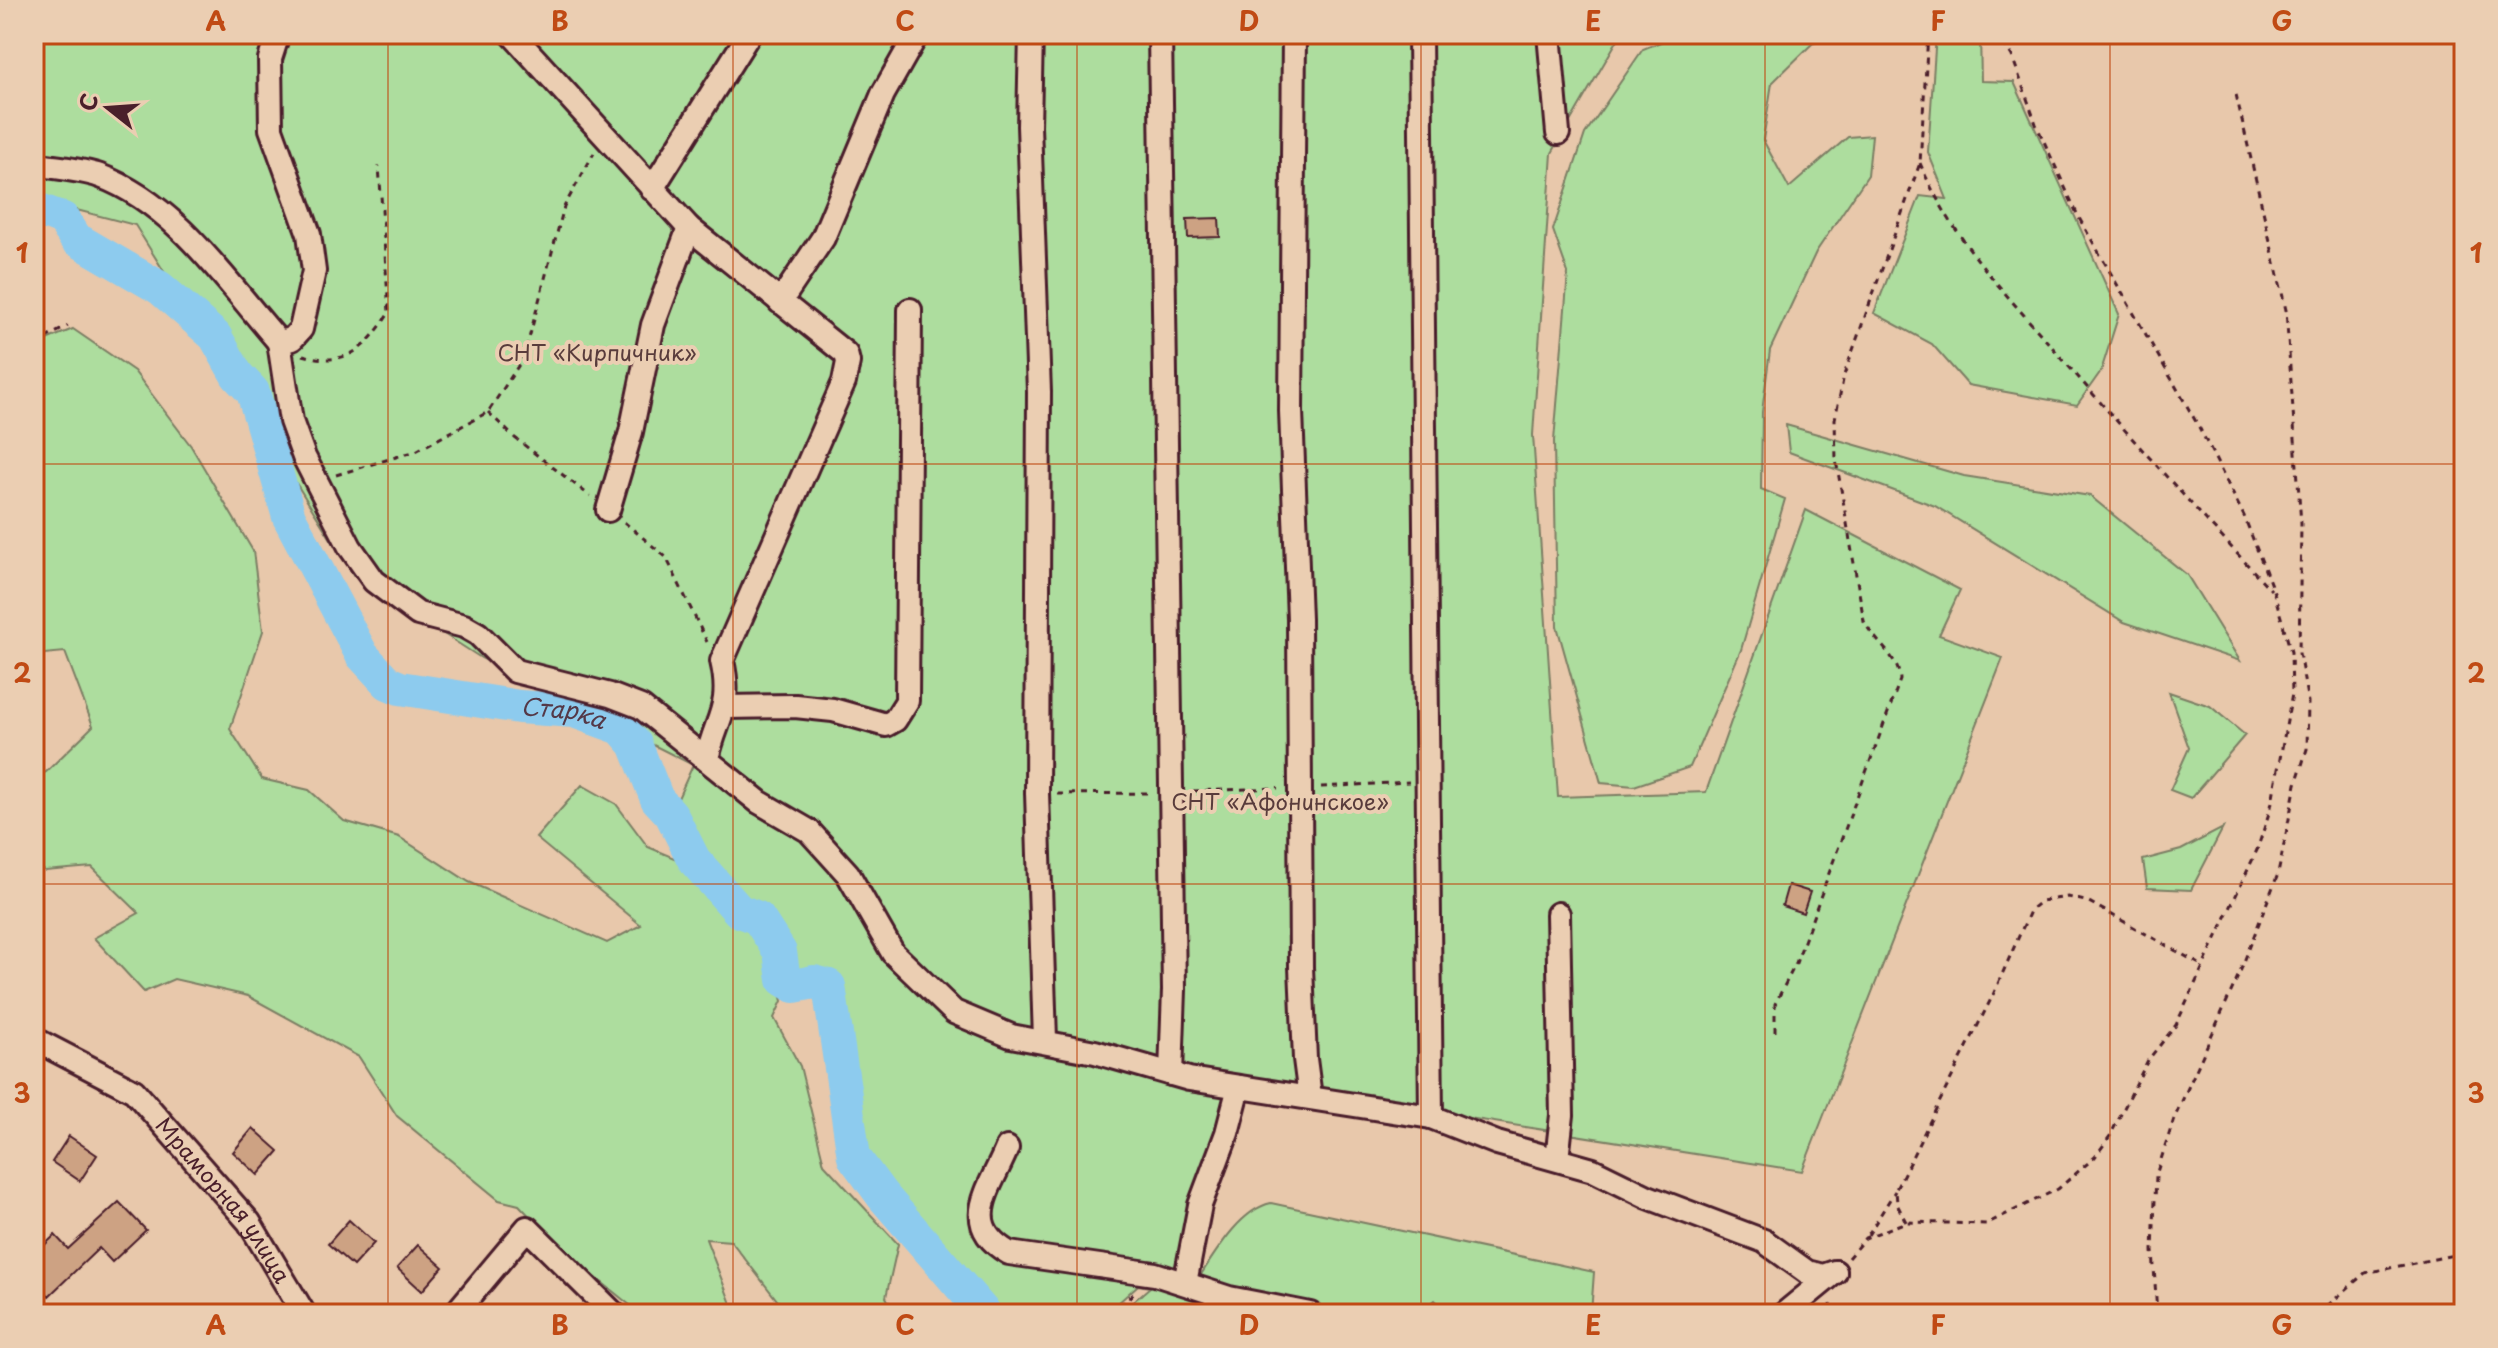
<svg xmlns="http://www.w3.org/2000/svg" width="2498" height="1348" viewBox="0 0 2498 1348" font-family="'Playpen Sans',sans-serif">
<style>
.green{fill:#addd9e;stroke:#7c7e64;stroke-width:2}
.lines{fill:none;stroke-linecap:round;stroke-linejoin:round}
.river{stroke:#8dcbee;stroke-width:34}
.building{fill:#cda283;stroke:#4a1f2b;stroke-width:2}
.minor-casing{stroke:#4a1f2b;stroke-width:28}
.path{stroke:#4a1f2b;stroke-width:3;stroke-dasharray:6 6;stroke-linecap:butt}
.minor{stroke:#ebceb2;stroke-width:22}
.grid{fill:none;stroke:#c04a14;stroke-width:2;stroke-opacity:0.55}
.labels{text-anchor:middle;stroke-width:8;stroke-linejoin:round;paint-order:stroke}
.park-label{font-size:22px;fill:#593c3c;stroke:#ebceb2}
.street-label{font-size:22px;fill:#4a1f2b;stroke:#ebceb2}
.water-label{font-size:24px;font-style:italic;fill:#543948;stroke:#ebceb2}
.neatline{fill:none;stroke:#c04a14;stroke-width:3}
.grid-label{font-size:26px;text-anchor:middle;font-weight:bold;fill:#c04a14}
</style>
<rect width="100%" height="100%" fill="#e8c8ab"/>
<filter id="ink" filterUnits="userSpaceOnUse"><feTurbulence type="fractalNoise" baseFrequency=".0125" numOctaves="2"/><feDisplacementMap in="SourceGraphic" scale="16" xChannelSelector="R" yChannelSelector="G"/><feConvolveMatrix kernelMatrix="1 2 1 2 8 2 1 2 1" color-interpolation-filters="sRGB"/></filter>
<g filter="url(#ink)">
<path class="green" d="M34,34h1587l-69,119 -19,282 25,362 148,-5 100,-282 154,80 -21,45 64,23 -201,513 -566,-90 -48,213c21,-29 47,-83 83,-91l323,69 -3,42h-142l-14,-14 -17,14h-299l31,-27 -12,-2 -32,29h-111l-36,-42h-10l-67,-77 -28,-38 -25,-170 -15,-5 -20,4 -10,-6 -4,-28 -22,-34 -19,-7 -45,-51 -23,-46 22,-49 -212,-107 -127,-82 -219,-351 -101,-26z
M1680,34h161l-25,6 -44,43 -9,57 26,48 59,-51 24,-2 -4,40 -52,77 -46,98 -8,62 -1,77 24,10 -44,151 -51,117 -56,19 -33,-3 -44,-157 -3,-185 14,-168 -15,-43 32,-96 58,-85z
M1936,34h44l1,47 33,1 105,232 -18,57 -24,34 -109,-20 -36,-41 -58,-31 46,-117 27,3 -19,-47z
M73,329l61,42 57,75 62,105 10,80 -33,98 32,50 47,11 35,31 55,16 70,45 138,61 34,-18 -105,-87 46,-53 34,19 32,43 31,13 54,61 17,2 19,33 13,45 -8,17 26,48 24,98 74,80 -12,53 9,17h-113l-2,-10 -49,-63 -25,-2 29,75h-94l-78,-63 -44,-46 -20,-5 -102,-84 -38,-59 -111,-61 -74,-17 -30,13 -50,-54 45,-25 -47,-46 -47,4 -11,-7v-88l12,-4 47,-46 -28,-74 -31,3v-310z
M1786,425l178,51 126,20 97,79 53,86 -116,-39 -189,-116 -146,-54z
M2169,692l41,14 35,29 -54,63 -21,-8 19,-42z
M2223,828l-32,62 -44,-2 -4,-28 38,-10z"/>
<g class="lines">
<path class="river" id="s1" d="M34,208l29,11 13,20 84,49 55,48 22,39 16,17 36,125 73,138 26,28 12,5 119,19 55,4 47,17 14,16 22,55 14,15 23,46 45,51 19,7 22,34 4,28 10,6 20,-4 15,4 25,171 28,38 103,119"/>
</g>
<path class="building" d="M1219,218l1,19 -32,1 -1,-19z
M1788,885l22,7 -7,21 -21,-7z
M253,1128l26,23 -21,24 -25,-23z
M69,1136l28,19 -17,26 -28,-19z
M119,1202l27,28 -34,32 -13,-14 -50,48 -15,-16v-25l21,-20 13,14z
M349,1220l25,23 -21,23 -25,-22z
M418,1245l25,22 -21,24 -25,-23z"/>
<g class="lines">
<g class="minor-casing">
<g id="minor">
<path d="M512,34l177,194 157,126 2,8 -4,20 -122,279c11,47 -6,56 -15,98"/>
<path d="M1031,34l-2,92 10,266 -2,401 8,247"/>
<path d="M1160,34l14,956 -3,84"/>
<path d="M1294,34l-3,377 8,208 2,348 4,92 5,38"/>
<path d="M1420,34l11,1083"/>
<path d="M1549,34l9,99"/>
<path d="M34,164c21,4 46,5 66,12 77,29 126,106 179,166l13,-3 9,-10 13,-58 -5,-37 -38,-105 -1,-70 8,-25"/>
<path d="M652,189l97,-155"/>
<path d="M780,302l43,-64 60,-144 34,-60"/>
<path d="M279,342l12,79 13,36 46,90 24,34 44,33 46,12 14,8 37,37 95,24 31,12 118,95 50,29 39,43 45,79 61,59 57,24 84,16 94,27 242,38 66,26 96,27 55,27 116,44 43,31 16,4 12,-4"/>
<path d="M608,510l23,-78 22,-107 36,-97"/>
<path d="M726,707l69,-1 38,4 53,15 9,-5 12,-19 3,-391"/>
<path id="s2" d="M34,1039l100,52 115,131 55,92"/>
<path d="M1007,1148c-16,40 -49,76 2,105l146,21 74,24 81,16"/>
<path d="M1557,1159l5,-44 -4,-201"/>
<path d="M1185,1283l15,-78 27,-72 12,-46"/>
<path d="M455,1314l72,-86 87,86"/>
<path d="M1784,1314l51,-42"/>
</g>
</g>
<path class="path" d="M1920,163c31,75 86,131 139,192 69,80 140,158 212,235
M34,339l8,1 26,-14
M303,355c45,13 64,-8 86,-42l-10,-147
M488,412l27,26 75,58
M336,475l80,-24 72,-39 36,-55 40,-150 30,-54
M624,522l42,35 41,85
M1321,787l88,-5
M1193,791l85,-3
M1057,794l93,-1
M1775,1032v-28l21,-41 104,-283c-1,-24 -26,-38 -36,-59l-28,-161 -1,-41 9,-44 76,-212 8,-129
M1906,1222l-9,-18 -1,-15 96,-192 39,-88 10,-8 27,-4 21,5 114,64
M1868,1235l27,-44
M1848,1258l17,-20 41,-16 80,2 72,-35 37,-32 15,-21 38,-76 28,-35 81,-175 14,-43 21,-113 -1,-42 -17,-59 -30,-77 -45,-89 -120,-209 -43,-94 -24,-68 -14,-22
M1830,1304l2,10
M1111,1314l23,-21
M2157,1314l-4,-63 3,-76 18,-56 66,-147 38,-98 18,-90 11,-35 1,-47 -9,-49 2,-129 -15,-214 -51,-220
M2318,1314l47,-41 99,-20"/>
<use href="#minor" class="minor"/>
</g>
</g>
<path class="grid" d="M388,34v1280M733,34v1280M1077,34v1280M1421,34v1280M1765,34v1280M2110,34v1280M34,464h2430M34,884h2430"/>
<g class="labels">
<g class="park-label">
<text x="597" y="361">СНТ «Кирпичник»</text>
<text x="1280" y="810">СНТ «Афонинское»</text>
</g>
<g class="street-label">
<text dy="8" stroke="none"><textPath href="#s2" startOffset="254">Мраморная улица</textPath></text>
</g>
<g class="water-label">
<text dy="8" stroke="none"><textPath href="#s1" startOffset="796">Старка</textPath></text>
</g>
</g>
<rect width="2498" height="1348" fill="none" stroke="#ebceb2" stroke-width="88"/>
<g transform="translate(108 108) rotate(287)" stroke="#ebceb2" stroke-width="6" paint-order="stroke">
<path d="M0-6L14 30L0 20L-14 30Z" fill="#4a1f2b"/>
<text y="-12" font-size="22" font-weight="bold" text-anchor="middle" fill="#4a1f2b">С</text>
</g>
<rect x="44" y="44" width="2410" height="1260" class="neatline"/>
<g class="grid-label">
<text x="216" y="31">A</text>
<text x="560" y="31">B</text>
<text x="905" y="31">C</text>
<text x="1249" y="31">D</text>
<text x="1593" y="31">E</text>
<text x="1938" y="31">F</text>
<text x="2282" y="31">G</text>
<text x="22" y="263">1</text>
<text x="2476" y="263">1</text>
<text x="22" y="683">2</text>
<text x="2476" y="683">2</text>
<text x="22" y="1103">3</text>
<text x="2476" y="1103">3</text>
<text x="216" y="1335">A</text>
<text x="560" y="1335">B</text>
<text x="905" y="1335">C</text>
<text x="1249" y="1335">D</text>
<text x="1593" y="1335">E</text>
<text x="1938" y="1335">F</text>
<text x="2282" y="1335">G</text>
</g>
</svg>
